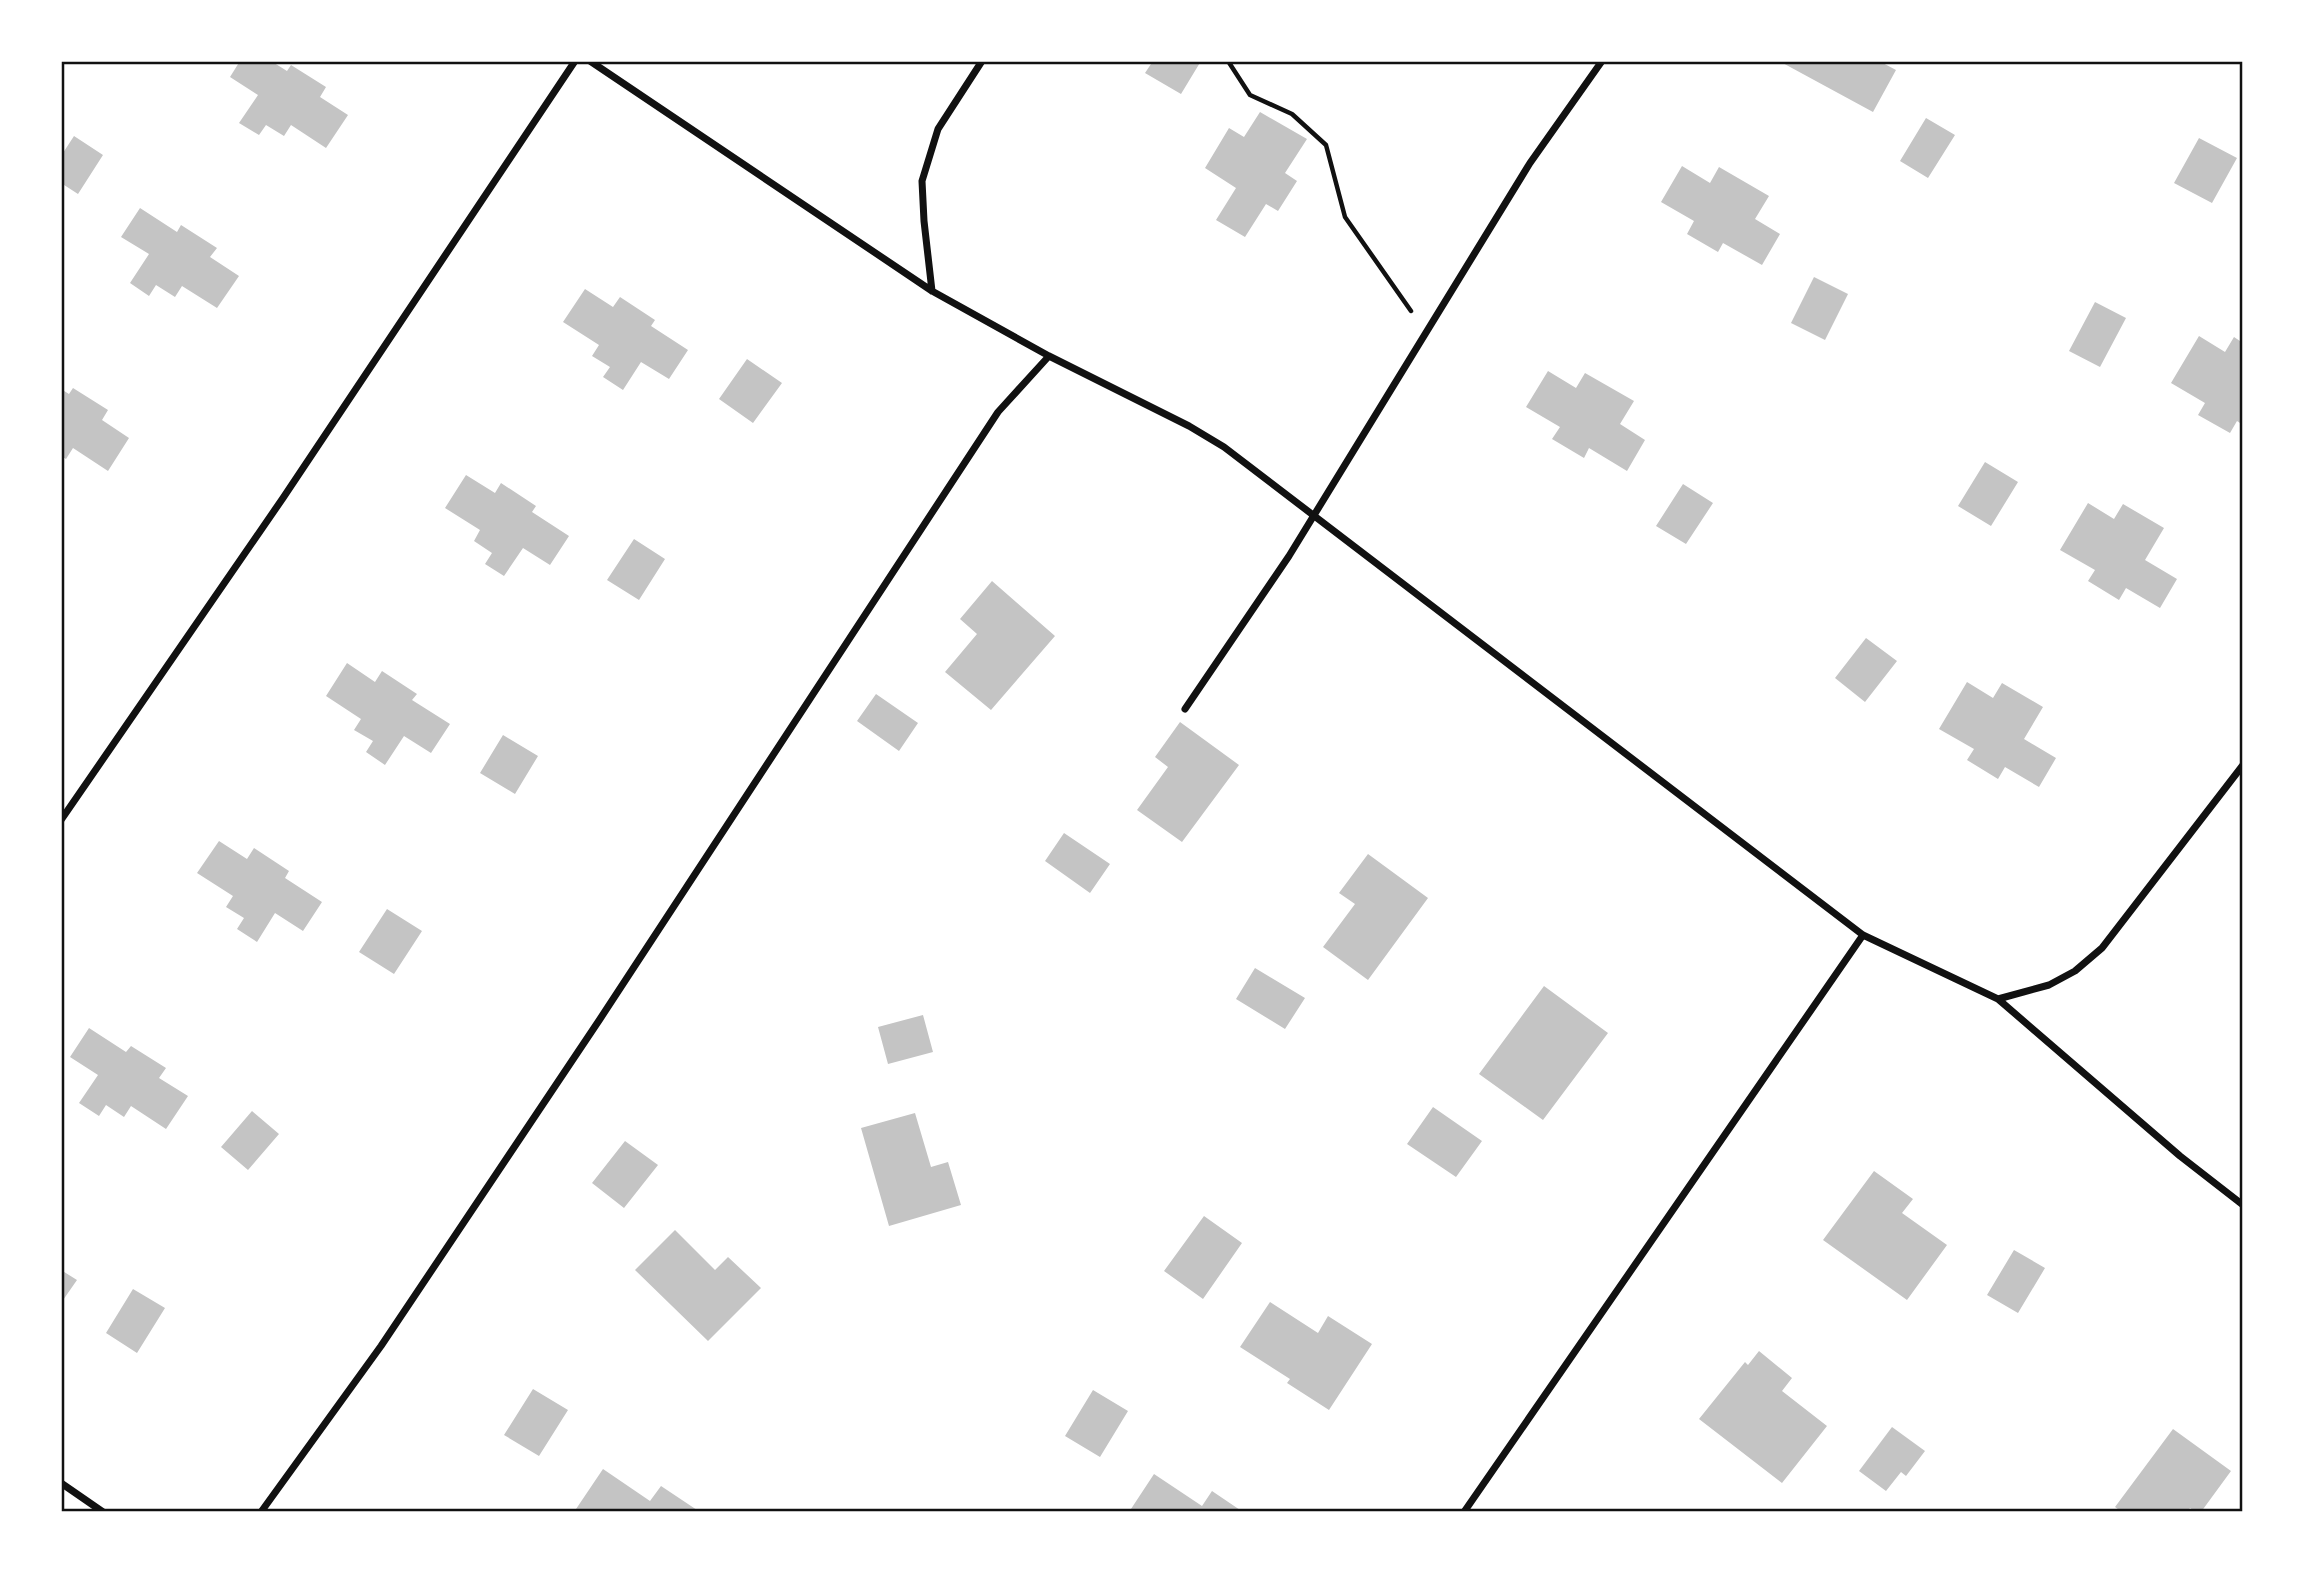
<svg xmlns="http://www.w3.org/2000/svg" width="2304" height="1573" viewBox="0 0 2304 1573" font-family="'DejaVu Sans',sans-serif">
<style>
.building{fill:#c4c4c4}
.lines{fill:none;stroke-linecap:round;stroke-linejoin:round}
.path{stroke:#111;stroke-width:4.5}
.minor{stroke:#111;stroke-width:7}
.neatline{fill:none;stroke:#111;stroke-width:2.5}
</style>
<rect width="100%" height="100%" fill="#fff"/>
<path class="building" d="M240,61h31l16,10 4,-6 35,22 -6,10 28,18 -22,33 -35,-23 -7,11 -18,-11 -7,10 -20,-12 19,-28 -28,-18z
M1153,61h48l-20,33 -36,-21z
M1779,61h100l17,9 -23,42z
M1260,112l47,27 -22,34 12,8 -19,30 -12,-7 -21,33 -29,-17 20,-32 -31,-20 24,-40 15,9z
M1926,118l29,17 -27,43 -28,-17z
M74,136l29,19 -25,39 -17,-11v-27z
M2199,138l38,20 -25,45 -38,-20z
M1682,166l28,17 9,-16 50,29 -14,23 25,15 -18,31 -39,-22 -5,9 -31,-18 7,-13 -33,-19z
M140,208l37,24 4,-7 36,23 -7,9 29,19 -22,32 -35,-22 -7,11 -19,-12 -7,11 -19,-13 19,-29 -28,-17z
M1814,277l34,17 -23,46 -34,-17z
M585,289l28,18 7,-10 35,23 -4,6 37,24 -19,29 -28,-17 -18,28 -20,-13 7,-10 -18,-11 7,-11 -36,-23z
M2095,302l31,16 -26,49 -31,-16z
M2199,336l26,16 9,-15 9,6v82l-6,-4 -7,12 -32,-18 7,-12 -34,-20z
M747,359l35,24 -29,40 -34,-24z
M1548,371l28,17 9,-15 49,28 -14,23 25,16 -18,31 -38,-23 -5,10 -32,-19 8,-12 -34,-20z
M73,388l35,22 -6,10 27,18 -21,33 -35,-23 -7,11 -5,-3v-67l8,5z
M1985,462l33,20 -27,44 -33,-20z
M466,475l29,18 6,-10 35,23 -4,6 37,24 -19,29 -27,-17 -19,28 -19,-12 7,-11 -18,-12 6,-11 -35,-22z
M1683,484l30,19 -27,41 -30,-18z
M2088,503l26,16 9,-15 41,24 -19,32 32,19 -17,29 -34,-20 -7,12 -31,-19 7,-11 -35,-20z
M634,539l31,20 -26,41 -32,-20z
M992,581l63,55 -64,74 -46,-38 32,-38 -17,-15z
M1866,638l31,23 -32,41 -30,-24z
M347,663l28,19 7,-11 35,23 -5,6 38,24 -19,29 -27,-17 -19,29 -19,-13 7,-11 -19,-11 7,-11 -35,-23z
M1967,682l26,16 9,-15 41,24 -19,32 32,19 -17,29 -34,-20 -7,12 -31,-19 7,-11 -35,-20z
M876,694l42,29 -19,28 -42,-30z
M1180,722l59,43 -57,77 -45,-32 31,-43 -13,-10z
M503,735l35,21 -23,38 -35,-21z
M1064,833l46,31 -20,29 -45,-32z
M219,841l28,18 7,-11 35,23 -4,7 37,24 -19,29 -28,-18 -18,29 -20,-13 7,-11 -18,-11 7,-11 -36,-23z
M1368,854l60,44 -60,82 -45,-33 32,-43 -16,-11z
M387,909l35,22 -28,43 -35,-22z
M1255,968l50,30 -20,31 -49,-30z
M1544,986l64,47 -65,87 -64,-46z
M923,1015l10,37 -45,12 -10,-37z
M89,1028l37,24 5,-6 35,22 -7,10 29,18 -22,33 -35,-23 -7,11 -18,-12 -7,11 -20,-13 19,-28 -28,-18z
M1433,1107l49,34 -26,36 -49,-33z
M252,1111l27,23 -31,36 -27,-23z
M915,1113l16,54 17,-5 13,43 -72,21 -28,-98z
M625,1141l33,24 -34,43 -32,-25z
M1874,1171l39,28 -11,14 45,32 -40,55 -84,-60z
M1204,1216l38,27 -39,56 -39,-28z
M675,1230l40,40 13,-13 33,31 -53,53 -73,-71z
M2014,1250l31,18 -27,45 -31,-18z
M61,1270l16,10 -16,23z
M133,1289l32,19 -28,45 -31,-20z
M1270,1302l48,31 10,-17 44,28 -43,66 -42,-27 3,-4 -50,-32z
M1759,1351l33,27 -10,13 45,35 -45,57 -83,-64 46,-57 3,3z
M533,1389l35,21 -29,46 -35,-21z
M1093,1390l35,21 -28,46 -35,-21z
M1892,1427l33,24 -19,25 -5,-4 -15,19 -27,-20z
M2173,1429l58,42 -30,41h-5l-6,-4 -3,4h-65l-7,-5z
M603,1469l47,32 11,-15 39,26h-126z
M1154,1474l48,32 10,-15 31,21h-114z"/>
<g class="lines">
<path class="path" d="M1228,61l22,34 42,19 34,31 19,72 66,94"/>
<path class="minor" d="M590,61l342,230 117,65 140,70 35,21 639,488 135,64 182,157 63,49
M932,291l-8,-70 -2,-40 16,-52 44,-68
M1185,709l104,-153 241,-393 72,-102
M61,820l222,-322 292,-437
M1998,999l51,-14 26,-14 27,-23 141,-183
M61,1483l42,29
M261,1512l120,-166 219,-327 398,-607 51,-56
M1464,1512l399,-577"/>
</g>
<rect width="2304" height="1573" fill="none" stroke="#ffffff" stroke-width="126"/>
<rect x="63" y="63" width="2178" height="1447" class="neatline"/>
</svg>
